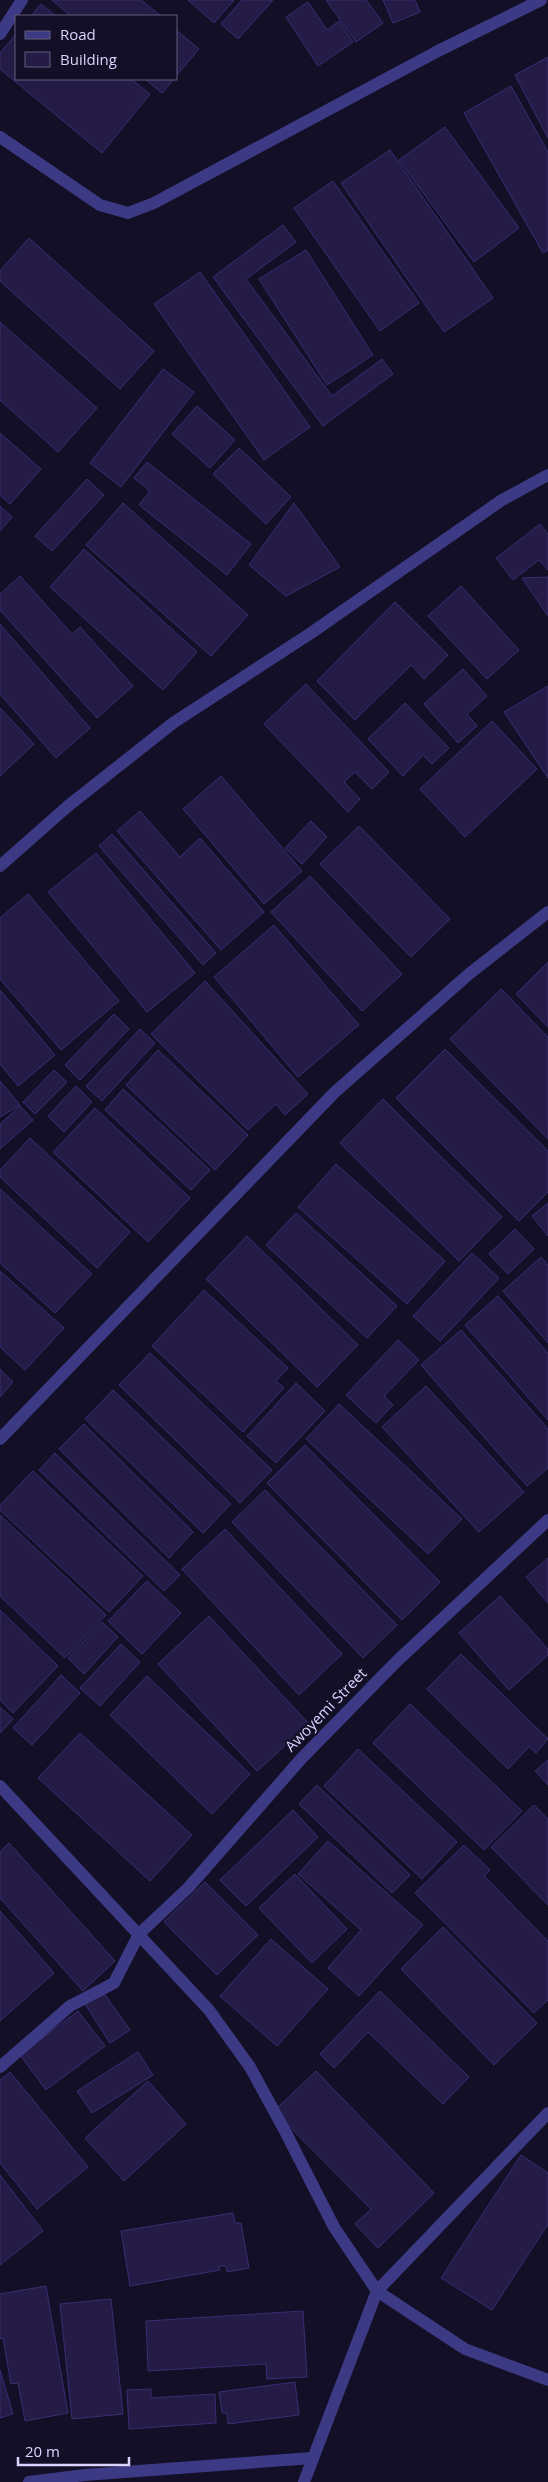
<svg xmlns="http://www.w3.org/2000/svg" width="548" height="2482" viewBox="0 0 548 2482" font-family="'Open Sans',sans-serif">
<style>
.building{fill:#241b47;stroke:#3b2d73}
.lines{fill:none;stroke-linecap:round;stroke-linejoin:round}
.minor{stroke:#3d3a85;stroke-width:12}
.labels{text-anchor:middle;stroke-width:4.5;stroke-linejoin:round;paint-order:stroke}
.street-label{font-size:15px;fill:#d9d4ff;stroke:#130f26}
</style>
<rect width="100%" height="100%" fill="#130f26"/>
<path class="building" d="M52,0h89l20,16h-90z
M188,0h46l-20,23z
M242,0h31l-35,39 -17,-15z
M326,0h40l17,23 -27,19z
M383,0h32l5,12 -27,11z
M308,2l19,28 12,-9 14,21 -35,24 -32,-49z
M41,4l15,12h-25z
M176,30l23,19 -23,27z
M16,34v45h115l19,15 -48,59 -102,-84v-16z
M548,57v81l-33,-63z
M145,79h29l-12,14z
M511,86l37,66v98l-5,3 -79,-140z
M445,127l74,101 -45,34 -75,-102z
M390,150l103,148 -49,34 -103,-149z
M333,181l86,122 -39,28 -86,-123z
M283,225l13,17 -50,37 86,117 50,-37 11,15 -70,52 -110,-149z
M29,238l125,113 -34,38 -120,-108v-10z
M306,250l67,105 -46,30 -68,-106z
M200,272l110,155 -46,33 -110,-156z
M0,322l97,86 -39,44 -58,-52z
M163,369l31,23 -73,95 -31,-24z
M197,406l38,34 -25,28 -38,-34z
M0,433l41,36 -31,35 -10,-9z
M239,448l52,49 -25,27 -53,-50z
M147,462l104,82 -24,31 -88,-70 11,-14 -16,-13z
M87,479l17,16 -52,56 -17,-15z
M123,503l125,112 -37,41 -125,-111z
M294,503l46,64 -54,29 -37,-31z
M0,506l12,11 -12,14z
M540,524l8,10v36l-9,-10 -26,20 -17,-22z
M84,549l113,103 -34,38 -113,-103z
M20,576l52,58 8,-7 53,59 -36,32 -97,-108v-16z
M548,577v39l-26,-38z
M461,586l58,64 -32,29 -59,-63z
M395,602l53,53 -24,24 -13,-14 -56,55 -38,-39z
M0,624l90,104 -34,30 -56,-64z
M463,669l24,27 -20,18 10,12 -19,17 -34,-39z
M306,684l83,88 -17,17 -17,-17 -11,10 16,17 -12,13 -84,-88z
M548,686v92l-44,-66z
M405,703l44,45 -17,16 -9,-9 -20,21 -35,-37z
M0,708l34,36 -34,32z
M492,721l45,48 -72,68 -45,-48z
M221,776l81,95 -38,33 -81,-95z
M140,811l40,46 20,-19 64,74 -43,38 -104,-119z
M311,821l16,16 -25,27 -17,-16z
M359,826l91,93 -39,38 -91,-93z
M112,834l104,119 -13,12 -104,-119z
M96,853l99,120 -48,39 -99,-120z
M310,876l92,98 -40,37 -91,-99z
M28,894l91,107 -58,49 -61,-71v-61z
M274,925l85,100 -61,52 -84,-100z
M548,962v65l-32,-33z
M205,981l103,113 -23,21 -9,-11 -28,26 -97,-96z
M501,989l47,48v102l-98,-100z
M0,990l55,65 -37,31 -18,-22z
M114,1014l15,15 -49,51 -15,-15z
M140,1029l15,14 -53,58 -16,-15z
M445,1049l103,102v41l-29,29 -123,-123z
M158,1050l90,85 -33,35 -89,-85z
M54,1070l13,12 -32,32 -12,-12z
M0,1081l20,24 -20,12z
M76,1086l16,16 -28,30 -16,-16z
M123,1089l87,81 -19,20 -86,-80z
M383,1099l119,118 -43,44 -119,-118z
M20,1106l13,14 -33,29v-25z
M95,1108l95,90 -42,44 -95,-90z
M30,1138l100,94 -33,36 -97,-91v-7z
M336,1164l109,97 -38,43 -109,-97z
M0,1189l92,85 -37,39 -55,-50z
M548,1203v33l-16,-20z
M296,1213l101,93 -30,32 -101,-93z
M515,1229l19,20 -26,25 -19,-20z
M247,1236l111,109 -41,42 -111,-108z
M472,1253l27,25 -59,63 -27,-25z
M541,1257l7,8v78l-45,-52z
M0,1271l64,57 -39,42 -25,-23z
M204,1290l84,78 -12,13 8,7 -41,44 -91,-86z
M498,1296l50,57v67l-83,-95z
M461,1330l87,99v39l-21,18 -106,-121z
M398,1340l21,20 -35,36 9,9 -17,18 -30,-28z
M150,1353l122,117 -32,33 -121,-118z
M0,1369l13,13 -13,15z
M296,1383l29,28 -49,52 -29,-27z
M426,1386l98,106 -45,40 -97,-105z
M113,1390l118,114 -28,29 -118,-114z
M339,1404l123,115 -34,35 -122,-115z
M84,1424l109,108 -24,26 -110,-109z
M305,1445l135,137 -38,38 -135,-137z
M55,1453l125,122 -16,16 -125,-121z
M33,1471l110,105 -34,36 -109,-102v-5z
M265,1490l132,135 -34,33 -131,-136z
M0,1515l106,100 -41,43 -65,-62z
M225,1529l117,125 -43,41 -117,-126z
M548,1558v45l-22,-26z
M147,1581l34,32 -39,41 -34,-33z
M500,1596l48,53v6l-39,35 -50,-57z
M0,1610l58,56 -45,47 -13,-13z
M209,1616l100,108 -52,47 -99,-107z
M102,1622l16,15 -34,37 -16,-16z
M121,1644l19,18 -40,44 -20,-18z
M461,1654l87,85 -12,14 -7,-6 -21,22 -81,-80z
M61,1675l19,18 -48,52 -19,-17z
M147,1676l103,98 -38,40 -102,-99z
M410,1704l112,107 -38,39 -111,-107z
M0,1707l13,12 -13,14z
M80,1733l112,102 -42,46 -112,-103z
M358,1749l99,93 -35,37 -98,-93z
M548,1760v25l-13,-14z
M317,1785l93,90 -18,18 -93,-89z
M534,1805l14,14v86l-57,-58z
M293,1810l25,27 -72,69 -26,-26z
M328,1841l95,84 -64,71 -31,-28 33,-38 -63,-56z
M9,1843l106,118 -32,30 -83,-93v-46z
M464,1845l26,25 -6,6 64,65v59l-14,13 -119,-120z
M295,1874l52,55 -35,34 -53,-55z
M205,1882l53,53 -41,40 -53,-53z
M0,1911l54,62 -54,48z
M443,1927l94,96 -43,42 -93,-96z
M271,1939l57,50 -51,57 -57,-50z
M380,1991l89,86 -26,27 -75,-72 -34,36 -14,-14z
M103,1992l27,38 -20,13 -25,-39z
M78,2011l27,35 -59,44 -26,-35z
M138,2052l15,23 -61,38 -15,-22z
M316,2071l118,122 -56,55 -23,-24 16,-15 -97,-98z
M10,2072l78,95 -51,42 -37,-46v-83z
M148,2081l38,43 -62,57 -39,-43z
M521,2155l27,18v51l-56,86 -51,-32z
M0,2175l43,56 -43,34z
M233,2213l2,10h6l8,45 -22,4 -1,-6h-7l1,4 -90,16 -9,-55z
M46,2286l22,127 -43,8 -7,-38 -7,1 -8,-46 -3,1v-45z
M111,2299l12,115 -51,5 -12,-115z
M303,2311l4,66 -40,2 -1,-15 -118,7 -2,-50z
M0,2370l13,44 -13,4z
M295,2382l4,33 -71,9 -1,-11h-5l-3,-21z
M151,2389v9l64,-4 1,29 -87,6 -2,-39z"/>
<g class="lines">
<path class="minor" d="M0,34l22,-34
M0,137l100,68 28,8 26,-10 284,-152 103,-51
M0,866l68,-60 105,-83 138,-90 191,-133 46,-25
M0,1439l335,-347 134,-118 79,-62
M0,1786l209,224 41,57 36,66 48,94 43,64 88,58 83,31
M0,2067l70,-61 44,-23 25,-49 49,-46 113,-129 95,-97 152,-142
M29,2482l56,-7 227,-17
M304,2482l73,-191 171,-178"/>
</g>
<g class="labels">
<g class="street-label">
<text transform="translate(326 1710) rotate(-46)" y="5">Awoyemi Street</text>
</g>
</g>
<rect x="15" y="15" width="162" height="65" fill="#130f26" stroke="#625e7d"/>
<rect x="25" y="31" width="25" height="8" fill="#3d3a85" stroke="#625e7d"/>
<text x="60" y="40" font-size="15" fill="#d9d4ff">Road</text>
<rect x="25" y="52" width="25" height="15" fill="#241b47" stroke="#625e7d"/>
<text x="60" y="65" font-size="15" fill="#d9d4ff">Building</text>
<path d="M18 2457v8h111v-8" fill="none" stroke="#d9d4ff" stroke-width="2.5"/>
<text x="25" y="2457" font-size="15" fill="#d9d4ff" stroke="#130f26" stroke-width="4" paint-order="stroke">20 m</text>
</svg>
